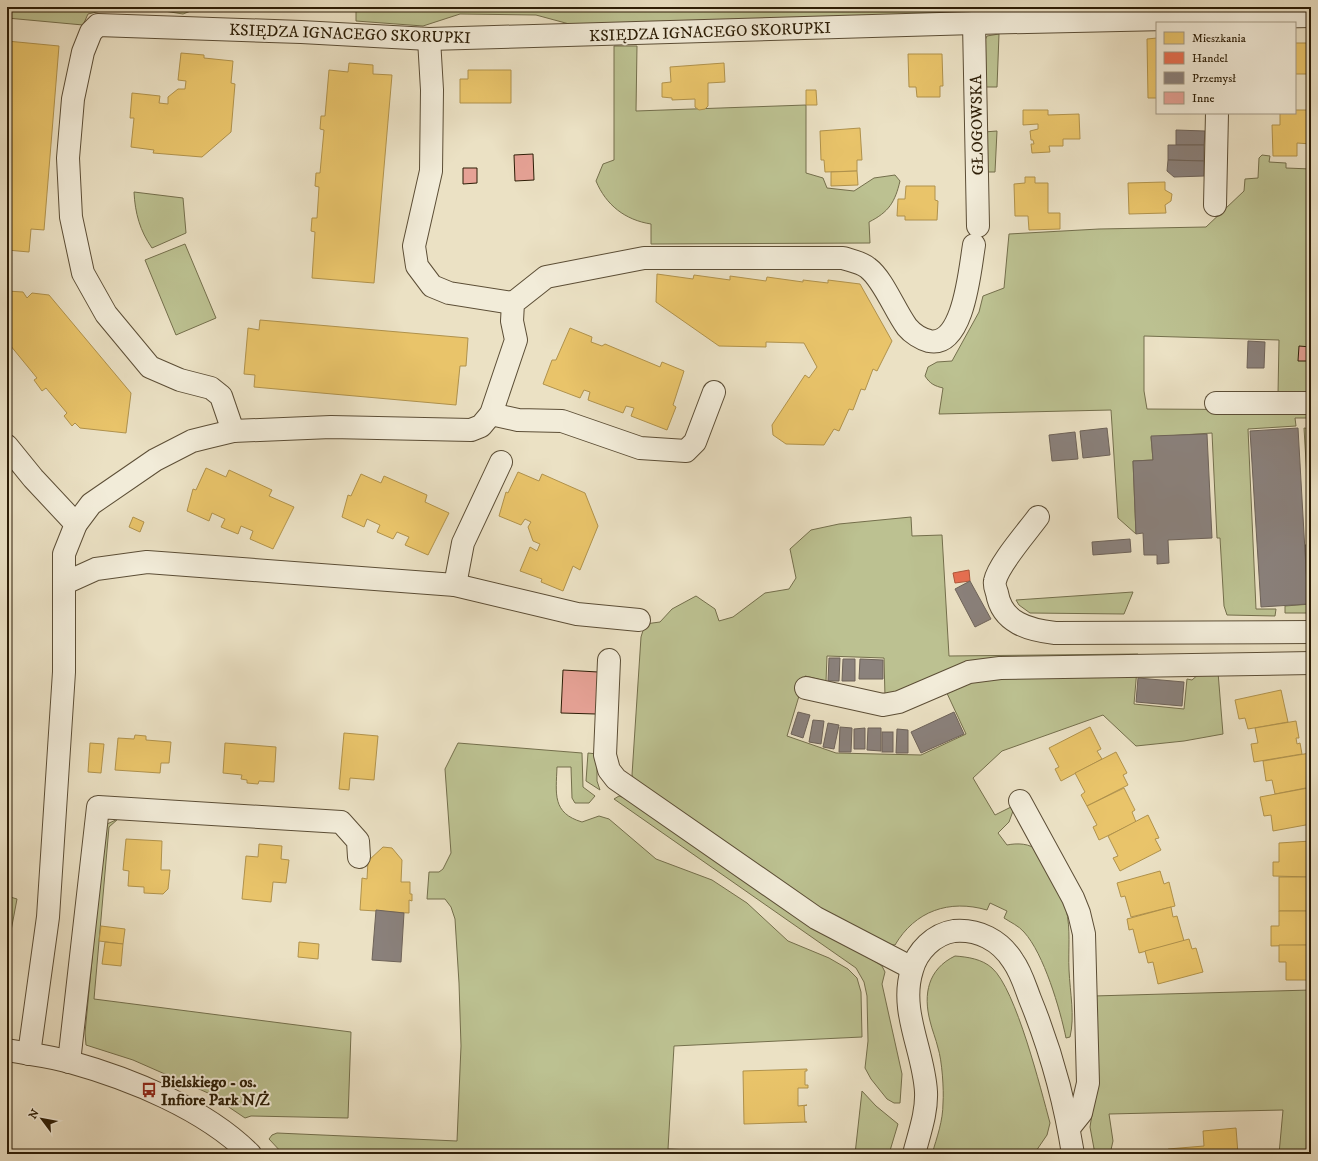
<svg xmlns="http://www.w3.org/2000/svg" width="1318" height="1161" viewBox="0 0 1318 1161" font-family="'IM FELL DW Pica',serif">
<style>
.green{fill:#bcc191;stroke:#746f4c}
.homes{fill:#e9c46a;stroke:#b0924c}
.shops{fill:#e76f51;stroke:#af563a}
.industry{fill:#8a817c;stroke:#6e6359}
.building{fill:#e6a296;stroke:#2c1d06}
.lines{fill:none;stroke-linecap:round;stroke-linejoin:round}
.minor-casing{stroke:#5c4e36;stroke-width:24}
.minor{stroke:#f2ecd9;stroke-width:22}
.labels{text-anchor:middle;stroke-width:4;stroke-linejoin:round;paint-order:stroke}
.street-label{font-size:16px;fill:#2c1d06;stroke:#f2ecd9}
.poi-label{font-size:16px;font-weight:bold;fill:#2c1d06;stroke:#f2ecd9;text-anchor:start}
</style>
<rect width="100%" height="100%" fill="#ebe1c4"/>
<filter id="stains"><feTurbulence type="fractalNoise" baseFrequency=".005" numOctaves="4"/><feColorMatrix values="0 0 0 0 .2 0 0 0 0 .09 0 0 0 0 .02 0 0 0 .5 -.17"/></filter>
<radialGradient id="worn" r=".72"><stop offset=".6" stop-color="#630" stop-opacity="0"/><stop offset="1" stop-color="#630" stop-opacity=".3"/></radialGradient>
<g class="green">
<path d="M7,7H118L88,14L83,25L7,18Z"/>
<path d="M139,7H201L183,14Z"/>
<path d="M356,7H1193L584,28L536,15L460,14L423,26L356,21Z"/>
<path d="M999,34L997,87H984V42L987,36Z"/>
<path d="M614,46H637L636,111L806,105V173L823,178L827,188L854,191L874,178L895,175L900,181C895,202 889,212 869,222L870,243L651,244V224C625,220 606,205 596,181L603,164L614,160Z"/>
<path d="M997,131L995,172H984V132Z"/>
<path d="M1262,155L1270,156L1269,162L1286,163V168L1311,169V398L1278,394L1279,340L1144,336V391L1147,409L1311,410V418H1295L1296,426L1248,429L1256,609H1276L1275,616L1227,615L1224,606L1220,538H1217L1212,433L1151,437L1153,460L1133,461L1136,534L1118,518L1111,410L939,414L943,388C935,386 930,384 925,376L928,367L937,362L952,361L979,312L983,296L1004,288L1009,234L1099,229L1206,227L1244,191L1245,179L1258,178L1259,158Z"/>
<path d="M134,192L183,198L186,233L152,248C140,231 135,213 134,192Z"/>
<path d="M185,244L216,318L176,335L145,260Z"/>
<path d="M1304,428L1311,429V528H1310Z"/>
<path d="M911,517L912,536L942,535L949,656L1138,654L1137,660L960,665L885,697L884,658L827,656L826,681L805,676L787,736L836,753L921,755L966,734L945,689L969,680L1137,669L1134,704L1184,709L1187,679L1192,680L1200,673L1218,672L1223,734L1184,741L1136,746L1103,715L1002,751L973,778L995,815L1011,807L1013,811L1009,822L998,833L1007,845C1017,843 1030,843 1038,851C1045,858 1063,899 1066,909C1071,929 1068,950 1069,970C1070,993 1075,1016 1070,1037L1066,1038C1060,1009 1044,954 1024,932C1019,926 1010,922 1004,918L1007,911L990,903L987,910C949,899 915,911 895,945L884,944L821,910L634,780L632,775L641,637L645,624L660,622L672,609L696,596L715,609L719,621L733,617L765,593L789,589L796,578L790,549L811,530L839,524Z"/>
<path d="M1133,592L1124,614L1030,613L1019,605L1016,600Z"/>
<path d="M1311,604V613H1285V606Z"/>
<path d="M458,743L582,753L583,787L595,796L589,803H575L572,798L571,767H557C556,794 552,813 582,822L599,816L609,819L656,859L712,880L747,903L788,941L829,958L848,969L857,978L861,992L862,1037L674,1046L668,1149L785,1154H283L269,1139L272,1135L277,1133L457,1141L461,1046L459,983L455,919L451,907L445,899H427L429,872H439L443,869L451,853L445,769Z"/>
<path d="M588,753L597,754V781L600,790L586,781Z"/>
<path d="M619,796L625,798L882,966L885,972L882,984L902,1074L900,1103H894L887,1099L871,1079L865,1068L868,1041L867,996L864,982L856,968L614,799Z"/>
<path d="M118,819L109,827L94,999L351,1032L348,1118L251,1116L245,1118L208,1093L133,1060L86,1045L85,1033L104,833L107,824Z"/>
<path d="M7,896L17,899L7,952Z"/>
<path d="M955,956C968,957 982,959 992,968C1016,989 1041,1090 1050,1123L1047,1135L1034,1154H1015L1014,1151L932,1154C937,1137 943,1121 943,1103C944,1090 942,1060 938,1048C936,1039 932,1030 930,1021C923,994 928,969 955,956Z"/>
<path d="M1311,990V1154H1279L1283,1110L1109,1114L1113,1141L1110,1154H1095L1090,1127L1097,1083L1093,996Z"/>
<path d="M862,1091L876,1106L898,1124L889,1154H855Z"/>
</g>
<g class="homes">
<path d="M1157,38V98H1148L1147,39Z"/>
<path d="M7,41L59,46L44,230L31,229L29,252L7,250Z"/>
<rect x="1295" y="43" width="16" height="31"/>
<path d="M181,53L204,55V58L233,61L231,83L235,84L231,132L202,157L153,153L154,150L131,147L134,118H130L132,93L160,96L159,103L168,104V97L178,89H185L186,81L178,80Z"/>
<path d="M908,54H942L943,86H940V97H917L916,87H909Z"/>
<path d="M349,63L373,65V74L392,75L374,283L312,278L315,232L311,231L312,218H317L319,187L315,186L316,173H320L324,130L320,129L321,116H325L329,70L348,72Z"/>
<path d="M724,63L725,82L708,83V106L705,109L699,110L695,107V99L672,100V98L662,97V83L671,82L670,67Z"/>
<path d="M468,70H511V103H460V79H468Z"/>
<path d="M806,90H816L817,105H806Z"/>
<path d="M1023,110H1048V115L1079,114L1080,139H1063V146H1049L1050,152L1032,153L1031,144H1034L1033,140H1031L1030,131L1038,129V124L1023,125Z"/>
<path d="M1295,110H1311V144L1297,143V156H1273L1272,125H1280V113H1295Z"/>
<path d="M860,128L862,160H857V171L825,172L824,160H821L820,131Z"/>
<path d="M857,171L858,185L831,186V172Z"/>
<path d="M1025,177H1035V183H1048V213H1060V229L1029,230L1028,216H1015L1014,184L1025,183Z"/>
<path d="M1165,182V190L1172,194L1171,201L1165,205L1166,213L1129,214L1128,183Z"/>
<path d="M906,186H935V200L938,201L937,220H905V216H897L898,199H905Z"/>
<path d="M657,274L693,279L694,275L730,280V276L766,281L767,277L803,282V280L828,283V280L860,284L892,341L877,371L873,369L865,390L861,389L853,410L849,409L839,431L834,429L824,445L786,444L773,435L772,425L805,375L809,378L817,367L804,343L766,342V347L719,346L656,302Z"/>
<path d="M7,291L23,292L27,298L32,293L49,295L131,393L126,433L80,428L75,423L72,426L64,416L67,413L46,388L42,391L34,380L37,378L10,345L7,347Z"/>
<path d="M260,320L468,338L466,366H460L456,405L254,387L255,375L244,374L248,328L259,330Z"/>
<path d="M570,328L592,337L591,342L602,346L605,344L660,367L662,362L684,371L673,405L676,407L667,430L631,416L634,408L626,406L623,413L588,400L590,392L584,390L580,398L543,384L552,360H556Z"/>
<path d="M206,468L226,477L229,470L272,490L269,496L294,507L273,549L250,539L253,531L241,526L238,534L221,527L225,519L212,513L209,521L187,511L193,489L196,490Z"/>
<path d="M518,472L539,481L542,474L585,493L598,526L580,570L573,566L563,591L541,582L542,579L520,571L530,547L537,551L540,544L533,541L528,527L531,522L525,519L521,525L499,516L506,492L508,493Z"/>
<path d="M361,474L381,483L384,476L427,495L425,502L449,513L428,555L405,545L409,537L397,532L393,539L377,532L380,525L367,519L364,527L342,517L348,495L351,496Z"/>
<path d="M133,517L144,522L140,532L129,527Z"/>
<path d="M1281,690L1288,722L1248,729L1245,718L1239,719L1235,700Z"/>
<path d="M1296,721L1299,738H1296L1297,744L1300,743L1302,754L1254,762L1251,744L1258,743L1255,728Z"/>
<path d="M1090,727L1101,749L1097,751L1102,759L1061,781L1055,769L1059,767L1049,748Z"/>
<path d="M344,733L378,736L374,780L350,778L349,790L339,789Z"/>
<path d="M135,735L146,736V740L171,742L169,763H161L160,773L115,770L118,738L134,739Z"/>
<path d="M90,743L104,744L101,773L88,772Z"/>
<path d="M225,743L276,747L274,782L259,781L258,784L247,783V780L241,779L242,775L223,773Z"/>
<path d="M1116,752L1127,773L1123,775L1128,785L1087,806L1081,795L1085,792L1075,773Z"/>
<path d="M1310,753L1311,787L1275,794L1272,780L1266,781L1263,761Z"/>
<path d="M1124,788L1135,810L1132,812L1136,822L1099,840L1093,827L1097,825L1087,806Z"/>
<path d="M1308,788L1311,799L1309,800V806H1311V824L1273,831L1271,815L1264,816L1260,797Z"/>
<path d="M1148,815L1159,838L1155,839L1161,850L1120,871L1113,858L1118,856L1108,836Z"/>
<path d="M126,839L162,841L161,870H170L168,889L163,894L144,893V887L128,886L129,871L123,870Z"/>
<path d="M1311,841V877L1273,876V862H1279V843Z"/>
<path d="M259,844L282,846L281,859L289,860L286,883L273,882L271,902L242,899L246,856L258,857Z"/>
<path d="M383,847L392,848L402,860L401,882H410V894H412V901L409,900V913L360,910L362,878L367,879L368,861Z"/>
<path d="M1160,871L1164,884L1169,882L1175,906L1131,917L1125,896L1121,897L1117,883Z"/>
<rect x="1279" y="877" width="32" height="34"/>
<path d="M1171,907L1173,917L1177,916L1184,941L1139,953L1133,929L1129,930L1127,919Z"/>
<path d="M1279,911H1311V945L1271,946V926H1279Z"/>
<path d="M101,926L125,929L123,944L99,941Z"/>
<path d="M1189,939L1192,949L1196,948L1203,972L1158,984L1153,962L1148,963L1145,951Z"/>
<path d="M105,942L123,944L121,966L102,964Z"/>
<path d="M299,942L319,944L318,959L298,957Z"/>
<path d="M1279,945H1311V980H1286V962H1279Z"/>
<path d="M807,1069V1071H805V1085H808V1088H798V1106L807,1105L804,1106L805,1122H807L744,1124L743,1071Z"/>
<path d="M1236,1128L1238,1154H1168V1149L1204,1146L1203,1131Z"/>
</g>
<path class="shops" d="M969,570L970,581L955,583L953,573Z"/>
<g class="industry">
<path d="M1176,130L1205,131L1204,145H1176Z"/>
<path d="M1168,145H1204V161L1168,160Z"/>
<path d="M1168,160L1204,161V176L1174,177L1167,171Z"/>
<path d="M1248,341L1265,342L1264,368H1247Z"/>
<path d="M1107,428L1110,455L1083,458L1080,431Z"/>
<path d="M1298,428L1308,604L1261,607L1250,431Z"/>
<path d="M1075,432L1078,459L1052,461L1049,435Z"/>
<path d="M1207,434L1212,538L1168,540L1169,563L1157,564V555H1144L1143,533L1136,534L1133,461L1153,460L1151,436Z"/>
<path d="M1130,539L1131,552L1093,555L1092,542Z"/>
<path d="M1305,545H1311V604H1308Z"/>
<path d="M970,581L991,619L975,627L955,589Z"/>
<path d="M829,658H840L839,681H828Z"/>
<path d="M843,659H855V681H842Z"/>
<path d="M860,659L883,660V679H859Z"/>
<path d="M1138,678L1184,682L1182,706L1136,702Z"/>
<path d="M798,712L810,715L803,738L791,734Z"/>
<path d="M954,712L964,734L921,753L911,732Z"/>
<path d="M813,720L824,721L821,744L809,742Z"/>
<path d="M828,723L839,725L834,749L823,747Z"/>
<path d="M840,727L852,728L851,752H839Z"/>
<path d="M865,728V749H854V729Z"/>
<path d="M868,728H881V751L867,750Z"/>
<path d="M897,729L908,730V753H896Z"/>
<rect x="882" y="732" width="11" height="20"/>
<path d="M376,910L404,913L401,962L372,960Z"/>
</g>
<g class="building">
<path d="M533,154L534,180L515,181L514,155Z"/>
<path d="M463,168H477V183L463,184Z"/>
<path d="M1299,346L1311,347V361H1298Z"/>
<path d="M563,670L598,672L596,714L561,713Z"/>
</g>
<g class="lines">
<defs>
<g id="minor">
<path d="M974,23L978,226"/>
<path d="M429,39L432,90L431,171L414,246L417,266L432,286L449,293L513,303"/>
<path d="M1215,205L1217,113"/>
<path d="M1216,403H1311"/>
<path d="M491,414L518,420L562,421L640,448L686,451L695,442L714,392"/>
<path d="M233,431L221,396L211,388L180,380L150,367L106,314L83,273L71,217L68,158L73,99L83,52L91,32L98,25L301,32L429,39L974,23L1311,16"/>
<path d="M7,446L33,478L76,524"/>
<path d="M1038,517C1027,532 998,565 995,581C994,585 996,590 997,593C1002,623 1029,630 1055,633L1311,632"/>
<path d="M65,583L96,569L147,562L455,585L463,543L501,462"/>
<path d="M455,585L577,614L639,620"/>
<path d="M609,660L605,755L609,770L616,779L816,918L912,968"/>
<path d="M806,688L883,705L899,702L969,672L1000,668L1311,663"/>
<path d="M1020,801L1073,898L1079,913L1084,934L1088,1083L1081,1113L1069,1128"/>
<path d="M7,1050C28,1054 50,1056 70,1062C131,1079 205,1109 250,1154"/>
<path d="M29,1054L48,917L64,672V554L76,524L91,504L155,460L192,441L208,437L233,431L331,427L471,430L481,426L491,414L516,340L512,321L513,303L546,277L644,258H843C852,261 861,262 868,268C883,279 895,311 907,327C912,333 921,339 929,341C964,348 970,268 974,245"/>
<path d="M69,1062L98,807L341,822L358,841L359,857"/>
<path d="M914,1154C919,1134 927,1113 926,1092C924,1051 899,1011 912,970C917,951 934,934 954,931C978,929 1000,940 1013,961C1021,972 1025,986 1030,999C1050,1048 1065,1102 1073,1154"/>
</g>
</defs>
<use href="#minor" class="minor-casing"/>
<use href="#minor" class="minor"/>
</g>
<defs>
<symbol id="bus-bare" viewBox="-9 -9 18 18"><path d="M-5-6H5V4H4V6H2V4H-2V6H-4V4H-5ZM-3.5-4V0h7V-4ZM-3.5 1.2v1.5H-2V1.2ZM2 1.2v1.5H3.5V1.2Z" fill="#8f2418" stroke="#f2ecd9" stroke-width="2.5" paint-order="stroke"/></symbol>
</defs>
<g fill-rule="evenodd">
<use href="#bus-bare" x="138" y="1079" width="22" height="22"/>
</g>
<g class="labels">
<g class="street-label">
<text transform="translate(710 31) rotate(-2)" y="6">KSIĘDZA IGNACEGO SKORUPKI</text>
<text transform="translate(350 33) rotate(2)" y="6">KSIĘDZA IGNACEGO SKORUPKI</text>
<text transform="translate(976 125) rotate(-91)" y="6">GŁOGOWSKA</text>
</g>
<g class="poi-label">
<text x="161" y="1087">Bielskiego - os.<tspan x="161" dy="18">Infiore Park N/Ż</tspan></text>
</g>
</g>
<rect width="1318" height="1161" fill="none" stroke="#ebe1c4" stroke-width="24"/>
<rect x="8" y="8" width="1302" height="1145" fill="none" stroke="#2c1d06" stroke-width="2"/>
<rect x="12" y="12" width="1294" height="1137" fill="none" stroke="#2c1d06"/>
<rect x="1156" y="22" width="140" height="92" fill="#f2ecd9" stroke="#a39985"/>
<rect x="1164" y="32" width="20" height="12" fill="#e9c46a" stroke="#a39985"/>
<text x="1192" y="42" font-size="12" fill="#2c1d06">Mieszkania</text>
<rect x="1164" y="52" width="20" height="12" fill="#e76f51" stroke="#a39985"/>
<text x="1192" y="62" font-size="12" fill="#2c1d06">Handel</text>
<rect x="1164" y="72" width="20" height="12" fill="#8a817c" stroke="#a39985"/>
<text x="1192" y="82" font-size="12" fill="#2c1d06">Przemysł</text>
<rect x="1164" y="92" width="20" height="12" fill="#e6a296" stroke="#a39985"/>
<text x="1192" y="102" font-size="12" fill="#2c1d06">Inne</text>
<g transform="translate(42 1119) rotate(302)" stroke="#f2ecd9" stroke-width="3" paint-order="stroke">
<path d="M0-3L7 15L0 10L-7 15Z" fill="#2c1d06"/>
<text y="-6" font-size="11" font-weight="bold" text-anchor="middle" fill="#2c1d06">N</text>
</g>
<rect width="100%" height="100%" filter="url(#stains)"/>
<rect width="100%" height="100%" fill="url(#worn)"/>
</svg>
